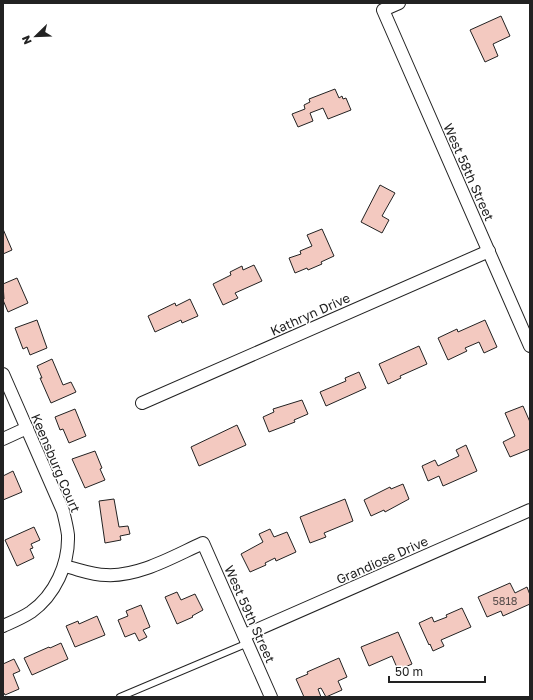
<svg xmlns="http://www.w3.org/2000/svg" width="533" height="700" viewBox="0 0 533 700" font-family="'Golos Text',sans-serif">
<style>
.building{fill:#f3c9c0;stroke:#222}
.lines{fill:none;stroke-linecap:round;stroke-linejoin:round}
.service-casing{stroke:#222;stroke-width:8}
.minor-casing{stroke:#222;stroke-width:14}
.service{stroke:#fff;stroke-width:6}
.minor{stroke:#fff;stroke-width:12}
.labels{text-anchor:middle;stroke-width:3;stroke-linejoin:round;paint-order:stroke}
.number-label{font-size:11px;fill:#564c4a}
.street-label{font-size:13px;fill:#222;stroke:#fff}
</style>
<rect width="100%" height="100%" fill="#fff"/>
<g class="building">
<path d="M501,16L510,36L493,44L498,56L485,62L470,30Z"/>
<path d="M335,89L339,98L342,96L343,99L346,98L351,110L328,119L323,108L310,113L313,121L298,127L292,114L305,109L304,105L310,102L309,99Z"/>
<path d="M380,185L395,193L382,216L389,220L382,233L361,222Z"/>
<path d="M3,229L12,250L3,254Z"/>
<path d="M322,229L334,256L321,262L322,264L308,270L307,268L295,273L289,258L301,254L300,251L312,246L307,235Z"/>
<path d="M254,265L262,281L235,293L238,298L223,305L213,284L231,275L230,272L242,266L243,270Z"/>
<path d="M17,278L28,303L8,312L3,300L4,299L3,284Z"/>
<path d="M190,299L198,316L182,323L181,320L155,332L148,316L175,303L176,306Z"/>
<path d="M37,320L47,348L30,355L27,347L23,349L15,328Z"/>
<path d="M485,320L497,347L484,353L479,342L465,348L467,351L448,360L438,338L457,329L458,332Z"/>
<path d="M419,346L427,364L400,376L401,378L388,384L379,364Z"/>
<path d="M52,359L63,385L71,382L76,392L51,403L40,378H42L37,366Z"/>
<path d="M359,372L366,388L326,406L320,392L346,381L345,378Z"/>
<path d="M302,400L308,414L294,420L295,422L269,432L263,417L274,412L273,409Z"/>
<path d="M523,406L530,422V449L510,457L503,442L515,436L505,413Z"/>
<path d="M75,409L86,436L69,443L63,429L60,430L55,417Z"/>
<path d="M237,425L246,445L199,466L191,447Z"/>
<path d="M466,445L477,471L443,486L439,476L428,481L422,466L435,460L438,466L459,456L456,450Z"/>
<path d="M95,451L102,468L100,469L105,480L85,488L72,459Z"/>
<path d="M13,471L22,492L3,500V476Z"/>
<path d="M403,484L409,499L385,512L384,510L371,516L364,500L390,487L391,489Z"/>
<path d="M114,499L119,527L128,526L130,534L120,536L121,540L105,543L99,501Z"/>
<path d="M345,499L353,521L324,533L326,537L310,543L300,517Z"/>
<path d="M34,527L40,540L31,544L33,548L30,549L34,558L17,566L5,540Z"/>
<path d="M270,529L274,537L287,532L296,552L276,561L275,558L265,563L266,565L250,572L241,554L263,542L259,534Z"/>
<path d="M510,583L515,593L527,587L530,595V604L503,616L501,611L487,617L478,597Z"/>
<path d="M177,592L181,600L195,594L203,610L192,616L193,617L177,624L165,597Z"/>
<path d="M141,605L150,627L143,630L147,637L139,641L135,633L125,637L118,620L128,616L126,611Z"/>
<path d="M462,608L471,627L441,640L444,646L433,651L430,644L429,645L419,623L432,617L434,622L447,617L446,615Z"/>
<path d="M97,616L105,635L75,647L66,626L78,621L79,624Z"/>
<path d="M398,632L412,664L398,670L392,656L369,666L361,647Z"/>
<path d="M61,643L68,659L32,675L24,658L49,647L50,648Z"/>
<path d="M339,658L347,677L338,681L342,690L326,697L321,688L318,689L321,697H304L296,679L308,674L307,672Z"/>
<path d="M14,659L20,671L13,674L19,689L5,695L4,693L3,694V664Z"/>
</g>
<g class="lines">
<defs>
<path id="service" d="M120,697L248,643"/>
<g id="minor">
<path d="M399,3L383,10L530,346"/>
<path d="M3,374L63,511C65,519 67,527 68,535C69,564 55,595 31,612C22,618 12,622 3,626"/>
<path d="M142,403L489,251"/>
<path d="M3,439L27,428"/>
<path d="M64,566C78,569 92,575 106,575C139,577 174,556 203,543L271,697"/>
<path d="M245,635L530,510"/>
</g>
</defs>
<use href="#service" class="service-casing"/>
<use href="#minor" class="minor-casing"/>
<use href="#service" class="service"/>
<use href="#minor" class="minor"/>
</g>
<g class="labels">
<g class="number-label">
<text x="505" y="605">5818</text>
</g>
<g class="street-label">
<text transform="translate(469 172) rotate(66)" y="5">West 58th Street</text>
<text transform="translate(310 314) rotate(-24)" y="5">Kathryn Drive</text>
<text transform="translate(56 463) rotate(67)" y="5">Keensburg Court</text>
<text transform="translate(382 560) rotate(-24)" y="5">Grandiose Drive</text>
<text transform="translate(250 614) rotate(66)" y="5">West 59th Street</text>
</g>
</g>
<rect width="533" height="700" fill="none" stroke="#222222" stroke-width="8"/>
<g transform="translate(36 36) rotate(247)" stroke="#ffffff" stroke-width="3" paint-order="stroke">
<path d="M0-3L7 15L0 10L-7 15Z" fill="#222222"/>
<text y="-6" font-size="11" font-weight="bold" text-anchor="middle" fill="#222222">N</text>
</g>
<path d="M389 676v6h96v-6" fill="none" stroke="#222222" stroke-width="2"/>
<text x="395" y="676" font-size="12" fill="#222222" stroke="#ffffff" stroke-width="3" paint-order="stroke">50 m</text>
</svg>
